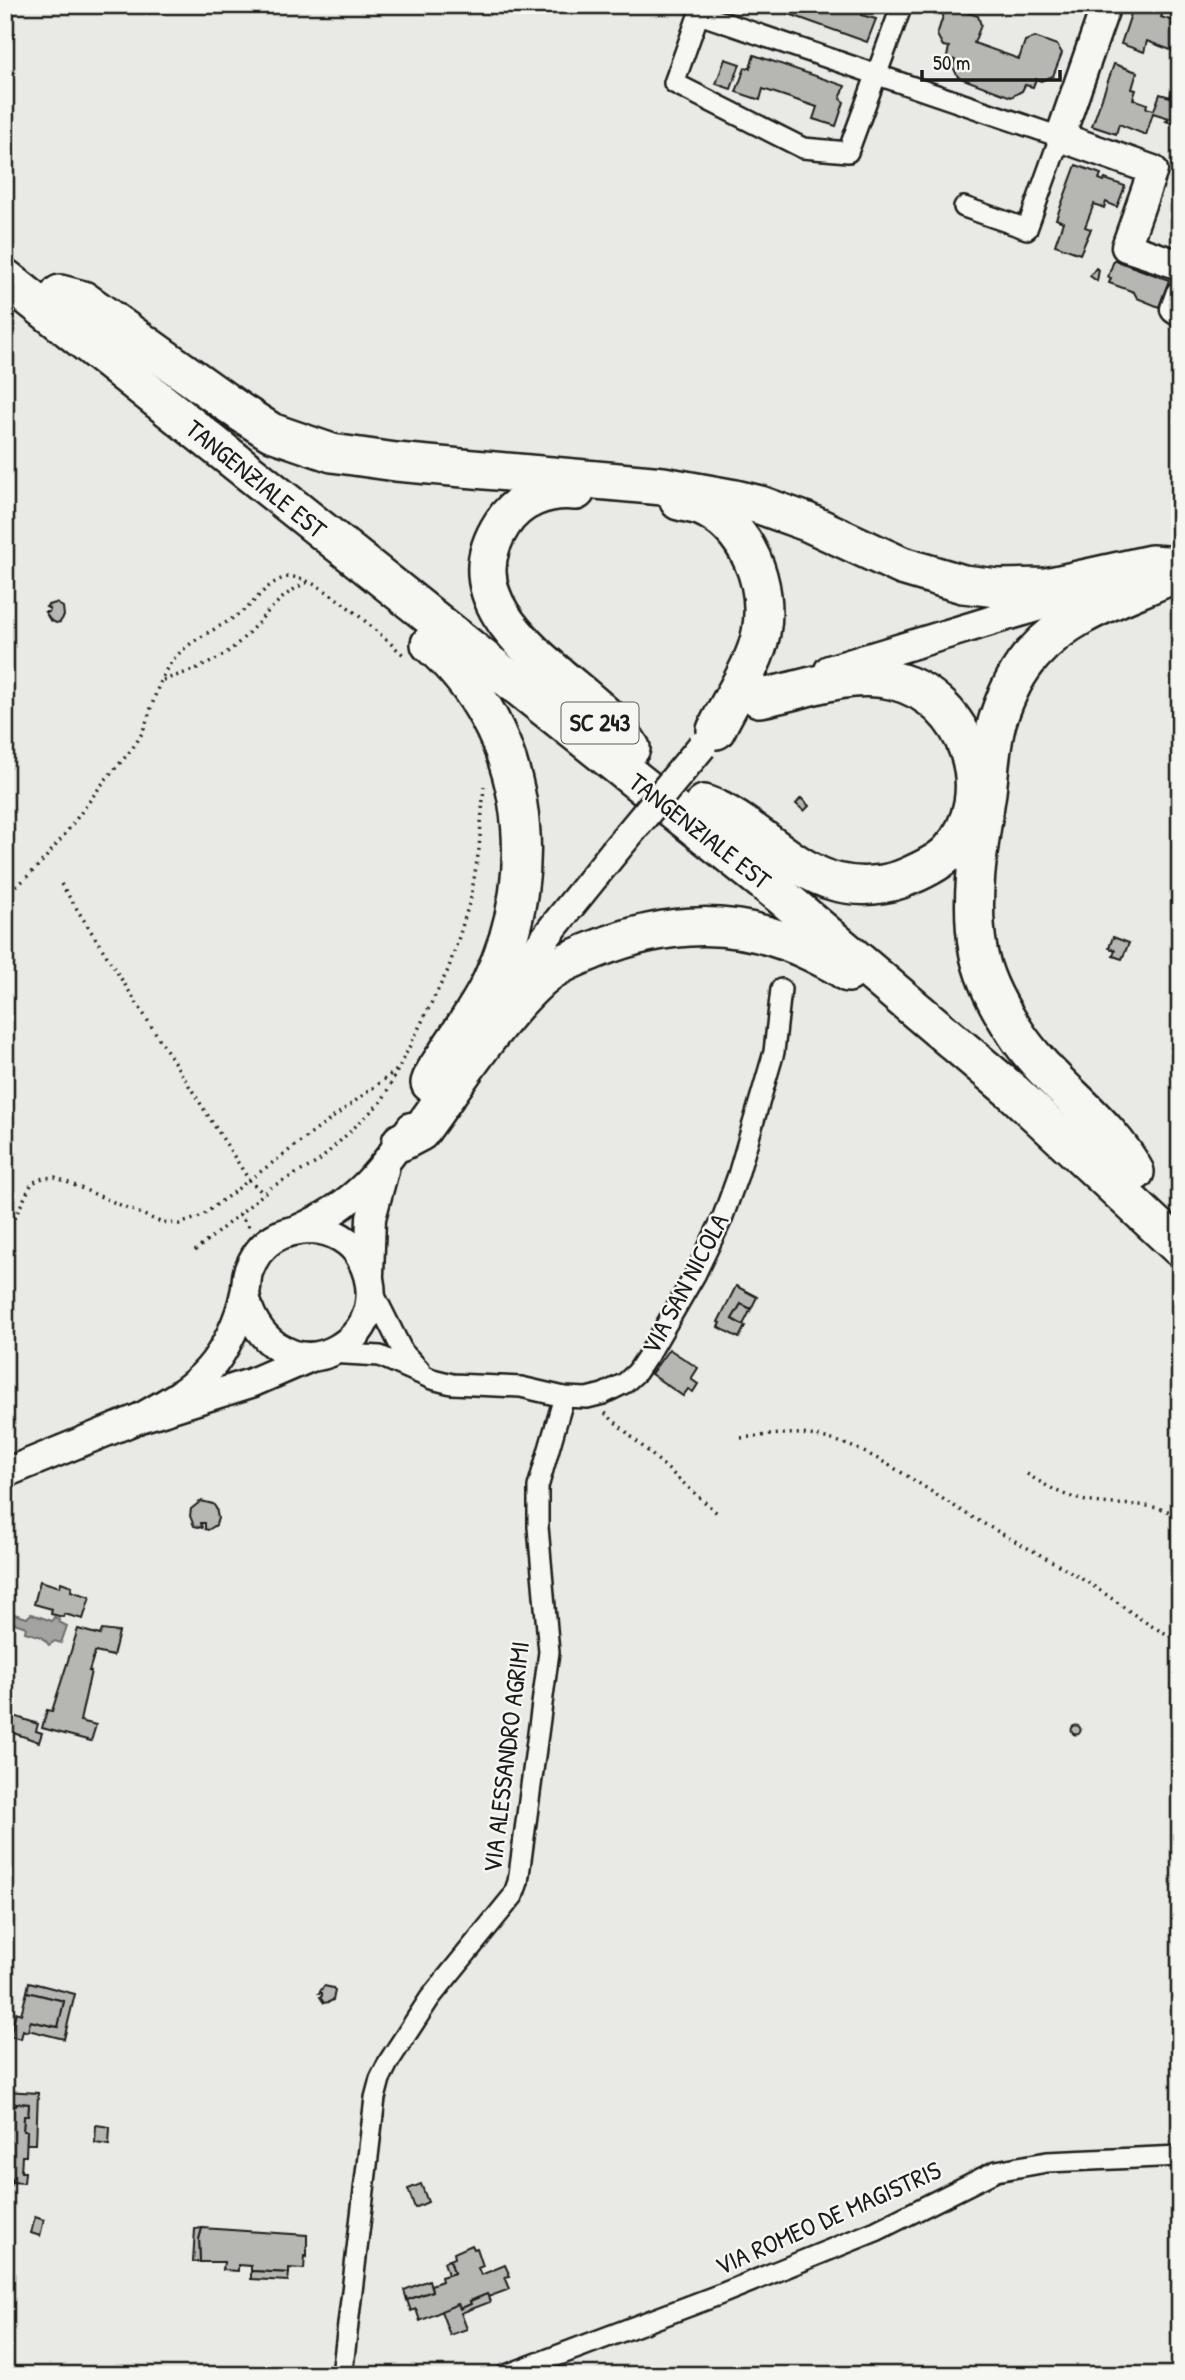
<svg xmlns="http://www.w3.org/2000/svg" width="1185" height="2380" viewBox="0 0 1185 2380" font-family="'Patrick Hand',sans-serif">
<style>
.water{fill:#a3a3a1;stroke:#6d6d6c;stroke-width:2}
.building{fill:#b6b6b3;stroke:#1c1c1c;stroke-width:2}
.lines{fill:none;stroke-linecap:round;stroke-linejoin:round}
.street-casing{stroke:#1c1c1c;stroke-width:24}
.secondary-casing{stroke:#1c1c1c;stroke-width:33}
.highway-casing{stroke:#1c1c1c;stroke-width:42}
.path{stroke:#1c1c1c;stroke-width:3.5;stroke-dasharray:2 5;stroke-linecap:butt}
.street{stroke:#f6f6f2;stroke-width:19}
.secondary{stroke:#f6f6f2;stroke-width:28}
.highway{stroke:#f6f6f2;stroke-width:37}
.secondary-bridge-casing{stroke:#1c1c1c;stroke-width:33;stroke-linecap:butt}
.secondary-bridge{stroke:#f6f6f2;stroke-width:28}
.labels{text-anchor:middle;stroke-width:5;stroke-linejoin:round;paint-order:stroke}
.shield{fill:#f6f6f2;stroke:#5d5d5c;stroke-width:2}
.shield-label{font-size:24px;font-weight:bold;fill:#1c1c1c}
.street-label{font-size:26px;fill:#1c1c1c;stroke:#f6f6f2}
</style>
<rect width="100%" height="100%" fill="#e9e9e5"/>
<filter id="ink" filterUnits="userSpaceOnUse"><feTurbulence type="fractalNoise" baseFrequency=".0143" numOctaves="2"/><feDisplacementMap in="SourceGraphic" scale="14" xChannelSelector="R" yChannelSelector="G"/><feConvolveMatrix kernelMatrix="1 2 1 2 8 2 1 2 1" color-interpolation-filters="sRGB"/></filter>
<g filter="url(#ink)">
<path class="water" d="M14,1614L27,1618L31,1614L52,1621L54,1617L59,1619V1622L67,1626L61,1643L55,1641L49,1645L42,1637L25,1632L26,1627L11,1622Z"/>
<g class="building">
<path d="M764,5H869L867,9L863,8L861,15L876,19L867,42Z"/>
<path d="M1134,5L1165,7L1161,17L1174,21L1172,25L1180,28V41L1176,52L1147,41L1144,52L1121,44Z"/>
<path d="M954,8L978,16L981,25L974,43L1019,59L1025,41L1035,37L1057,45L1062,53L1053,76L1041,81L1036,79L1033,87L1025,85L1022,91L1011,97L958,77L953,67L955,60L947,57L949,47L943,46L937,35L944,13Z"/>
<path d="M754,55L845,86L840,99L844,102L836,126L813,119L817,107L763,89L760,100L736,92L745,68H750Z"/>
<path d="M725,59L740,64L731,89L716,84Z"/>
<path d="M1114,64L1137,72L1132,89L1136,90L1133,99L1147,104L1146,108L1154,110L1160,94L1170,97L1173,86H1180V126L1166,121L1169,118L1153,113L1146,135L1119,124L1116,134L1092,126Z"/>
<path d="M1076,165L1101,174L1099,179L1104,181L1105,179L1125,186L1117,207L1106,202L1104,208L1094,204L1085,227L1091,229L1080,254L1055,245L1063,222L1056,219Z"/>
<path d="M1114,260L1169,280L1159,307L1137,298L1134,292L1109,283L1111,278L1108,277Z"/>
<path d="M1096,268L1099,270L1097,281L1090,276Z"/>
<path d="M56,603L63,607L64,616L60,622L56,623L50,620L45,612H49L50,609L46,607L48,605Z"/>
<path d="M801,798L809,806L804,811L796,804Z"/>
<path d="M1113,937L1129,943L1122,959L1113,956L1115,950L1109,948Z"/>
<path d="M736,1286L757,1297L751,1309L741,1304L732,1319L745,1326L739,1338L718,1327L720,1323L718,1322Z"/>
<path d="M741,1304L751,1309L743,1325L732,1319Z"/>
<path d="M669,1349L698,1368L691,1379L698,1384L693,1392L688,1389L683,1396L651,1374Z"/>
<path d="M201,1501L213,1504L216,1508L218,1518L216,1525L208,1530L205,1529V1523H201L202,1528L194,1526L190,1516L191,1509Z"/>
<path d="M40,1581L60,1587L61,1582L72,1586L71,1591L90,1597L83,1619L64,1614L63,1617L51,1614L52,1609L34,1604Z"/>
<path d="M78,1629L100,1635L102,1630L119,1632L113,1656L95,1652L89,1671H91L80,1721L96,1725L91,1741L42,1728L47,1710L52,1711Z"/>
<path d="M5,1713L38,1724L36,1731L42,1733L39,1742L5,1730Z"/>
<circle cx="1076" cy="1730" r="4.5"/>
<path d="M29,1982L75,1994L64,2039L28,2030L30,2021L58,2027L64,2001L27,1992Z"/>
<path d="M324,1986L333,1988L335,1991L333,2000L329,2002L324,2003L320,1997L322,1996V1993H319Z"/>
<path d="M27,1992L64,2001L58,2027L30,2021L28,2032L23,2030L21,2039L10,2036L16,2012L21,2014Z"/>
<path d="M5,2091L38,2093L36,2144H26L27,2131H23L24,2116H28L29,2104L16,2103V2106H10V2103L5,2102Z"/>
<path d="M5,2102L10,2103V2106H16V2103L29,2104L28,2116H24L23,2131H27L26,2156H22L21,2172H25L24,2183L12,2182V2179H5V2142H8V2135H5Z"/>
<path d="M96,2125L110,2127L109,2145L95,2143Z"/>
<path d="M5,2179H12L10,2187H5Z"/>
<path d="M421,2184L428,2202L415,2208L408,2189Z"/>
<path d="M35,2217L44,2220L40,2236L31,2233Z"/>
<path d="M202,2228L307,2235V2257L305,2256L304,2269L289,2268V2273L251,2271V2266L238,2265V2271L223,2270L224,2262H200L199,2239Z"/>
<path d="M202,2228L199,2239L200,2262H193L195,2229Z"/>
<path d="M472,2245L474,2249L477,2248L483,2266L478,2268L481,2275L505,2265L510,2276L505,2277L510,2289L488,2297L487,2294L470,2301L471,2304L460,2309L458,2304L420,2321L416,2309L411,2311L407,2300L432,2291L431,2285L442,2281L441,2277L454,2273L450,2260L455,2258L454,2253Z"/>
<path d="M450,2260L454,2273L448,2275L444,2262Z"/>
<path d="M251,2271L289,2273L288,2281L251,2279Z"/>
<path d="M429,2280L432,2291L407,2300L404,2290Z"/>
<path d="M487,2294L490,2302L461,2313L467,2329L450,2335L441,2311L458,2304L460,2309L471,2304L470,2301Z"/>
</g>
<g class="lines">
<defs>
<g id="street">
<path d="M702,5L674,83L803,148L848,152L902,5"/>
<path d="M699,14L1060,137L1027,229L964,207"/>
<path d="M372,1290L403,1352L420,1370"/>
<path d="M329,1353L380,1356L432,1379L452,1384L521,1387L564,1397L587,1398L603,1394L625,1383L637,1372L651,1351L695,1275L722,1219L738,1175L774,1052L781,989"/>
<path d="M342,2375L375,2098L380,2079L389,2061L430,1998L513,1896L518,1882L549,1652L538,1527V1487L564,1397"/>
<path d="M506,2375L721,2294L876,2231L996,2171L1047,2162L1180,2156"/>
</g>
<g id="secondary">
<path d="M1106,5L1060,137L1153,170L1126,247L1180,265"/>
<path d="M1180,295L1175,309L1180,312"/>
<path d="M829,670L1079,594"/>
<path d="M493,1007L555,925L614,852"/>
<path d="M299,1229C355,1204 377,1177 411,1127"/>
<path d="M369,1274L371,1218L384,1170"/>
<path d="M140,1418C165,1404 190,1391 209,1369C226,1350 240,1318 245,1293C247,1286 246,1279 248,1272C259,1241 282,1229 313,1229C332,1230 352,1241 361,1258C379,1292 372,1329 337,1349C294,1373 251,1337 245,1294"/>
<path d="M5,1473L140,1418L251,1383L311,1357"/>
</g>
<g id="highway">
<path d="M5,278L779,894L1013,1092L1180,1248"/>
<path d="M60,294L83,300L240,412L271,432L332,453L396,462L663,486L735,499L760,505L807,522L902,566L963,584L998,588L1046,587L1151,564L1166,565"/>
<path d="M576,491C547,488 518,499 502,524C446,610 561,670 612,722C619,729 625,739 631,748"/>
<path d="M679,501C686,503 694,504 700,506C748,526 770,585 761,633C755,665 730,700 716,730"/>
<path d="M704,804C751,820 789,870 836,882C860,888 887,886 909,876C923,870 940,862 950,851C1001,794 967,699 895,681C849,669 804,691 759,698"/>
<path d="M430,1083C433,1073 440,1064 446,1055C461,1031 479,1008 491,982C546,869 527,728 430,644"/>
<path d="M401,1142L420,1132C457,1082 492,1024 538,981C553,966 575,958 594,950C668,920 738,917 811,952C823,958 837,964 848,973"/>
<path d="M1135,1172C1107,1119 1048,1084 1015,1032C999,1008 983,978 978,950C969,897 979,845 987,792C990,768 991,742 998,719C1006,695 1016,672 1033,654C1068,614 1117,599 1165,578"/>
</g>
</defs>
<use href="#street" class="street-casing"/>
<use href="#secondary" class="secondary-casing"/>
<use href="#highway" class="highway-casing"/>
<g class="path">
<path d="M163,680C185,673 211,665 229,651C257,629 274,596 308,582"/>
<path d="M61,884L249,1180L264,1194"/>
<path d="M5,895C47,865 75,819 106,779C118,765 134,749 142,733C152,710 156,684 170,664C189,637 222,629 247,608C259,597 271,579 289,577C320,575 382,637 406,657"/>
<path d="M239,1214L251,1229"/>
<path d="M5,1237L32,1183L43,1178L55,1177L160,1222L179,1224L200,1217L398,1069"/>
<path d="M195,1251L273,1186L318,1162L382,1101L448,970L459,937L471,897L479,849L484,786"/>
<path d="M605,1413L717,1513"/>
<path d="M741,1438C761,1436 780,1433 800,1434C863,1438 920,1487 972,1517C1012,1540 1054,1561 1093,1586C1123,1604 1146,1628 1180,1639"/>
<path d="M1027,1474C1048,1487 1068,1499 1093,1502C1128,1507 1145,1500 1180,1516"/>
</g>
<use href="#street" class="street"/>
<use href="#secondary" class="secondary"/>
<use href="#highway" class="highway"/>
<defs>
<path id="secondary-bridge" d="M614,852L702,746"/>
</defs>
<use href="#secondary-bridge" class="secondary-bridge-casing"/>
<use href="#secondary-bridge" class="secondary-bridge"/>
</g>
</g>
<g class="labels">
<rect class="shield" x="561.5" y="702.5" width="77" height="41" rx="5"/>
<g class="shield-label">
<text x="600" y="731">SC 243</text>
</g>
<g class="street-label">
<text transform="translate(256 479) rotate(39)" y="9">TANGENZIALE EST</text>
<text transform="translate(700 831) rotate(38)" y="9">TANGENZIALE EST</text>
<text transform="translate(685 1284) rotate(-62)" y="9">VIA SAN NICOLA</text>
<text transform="translate(506 1757) rotate(-83)" y="9">VIA ALESSANDRO AGRIMI</text>
<text transform="translate(828 2218) rotate(-24)" y="9">VIA ROMEO DE MAGISTRIS</text>
</g>
</g>
<rect width="1185" height="2380" fill="none" stroke="#f6f6f2" stroke-width="28"/>
<rect x="14" y="14" width="1157" height="2352" fill="none" stroke="#1c1c1c" stroke-width="2.5" filter="url(#ink)"/>
<path d="M922 70v10h138v-10" fill="none" stroke="#1c1c1c" stroke-width="3.5"/>
<text x="933" y="70" font-size="21" fill="#1c1c1c" stroke="#f6f6f2" stroke-width="5" paint-order="stroke">50 m</text>
</svg>
